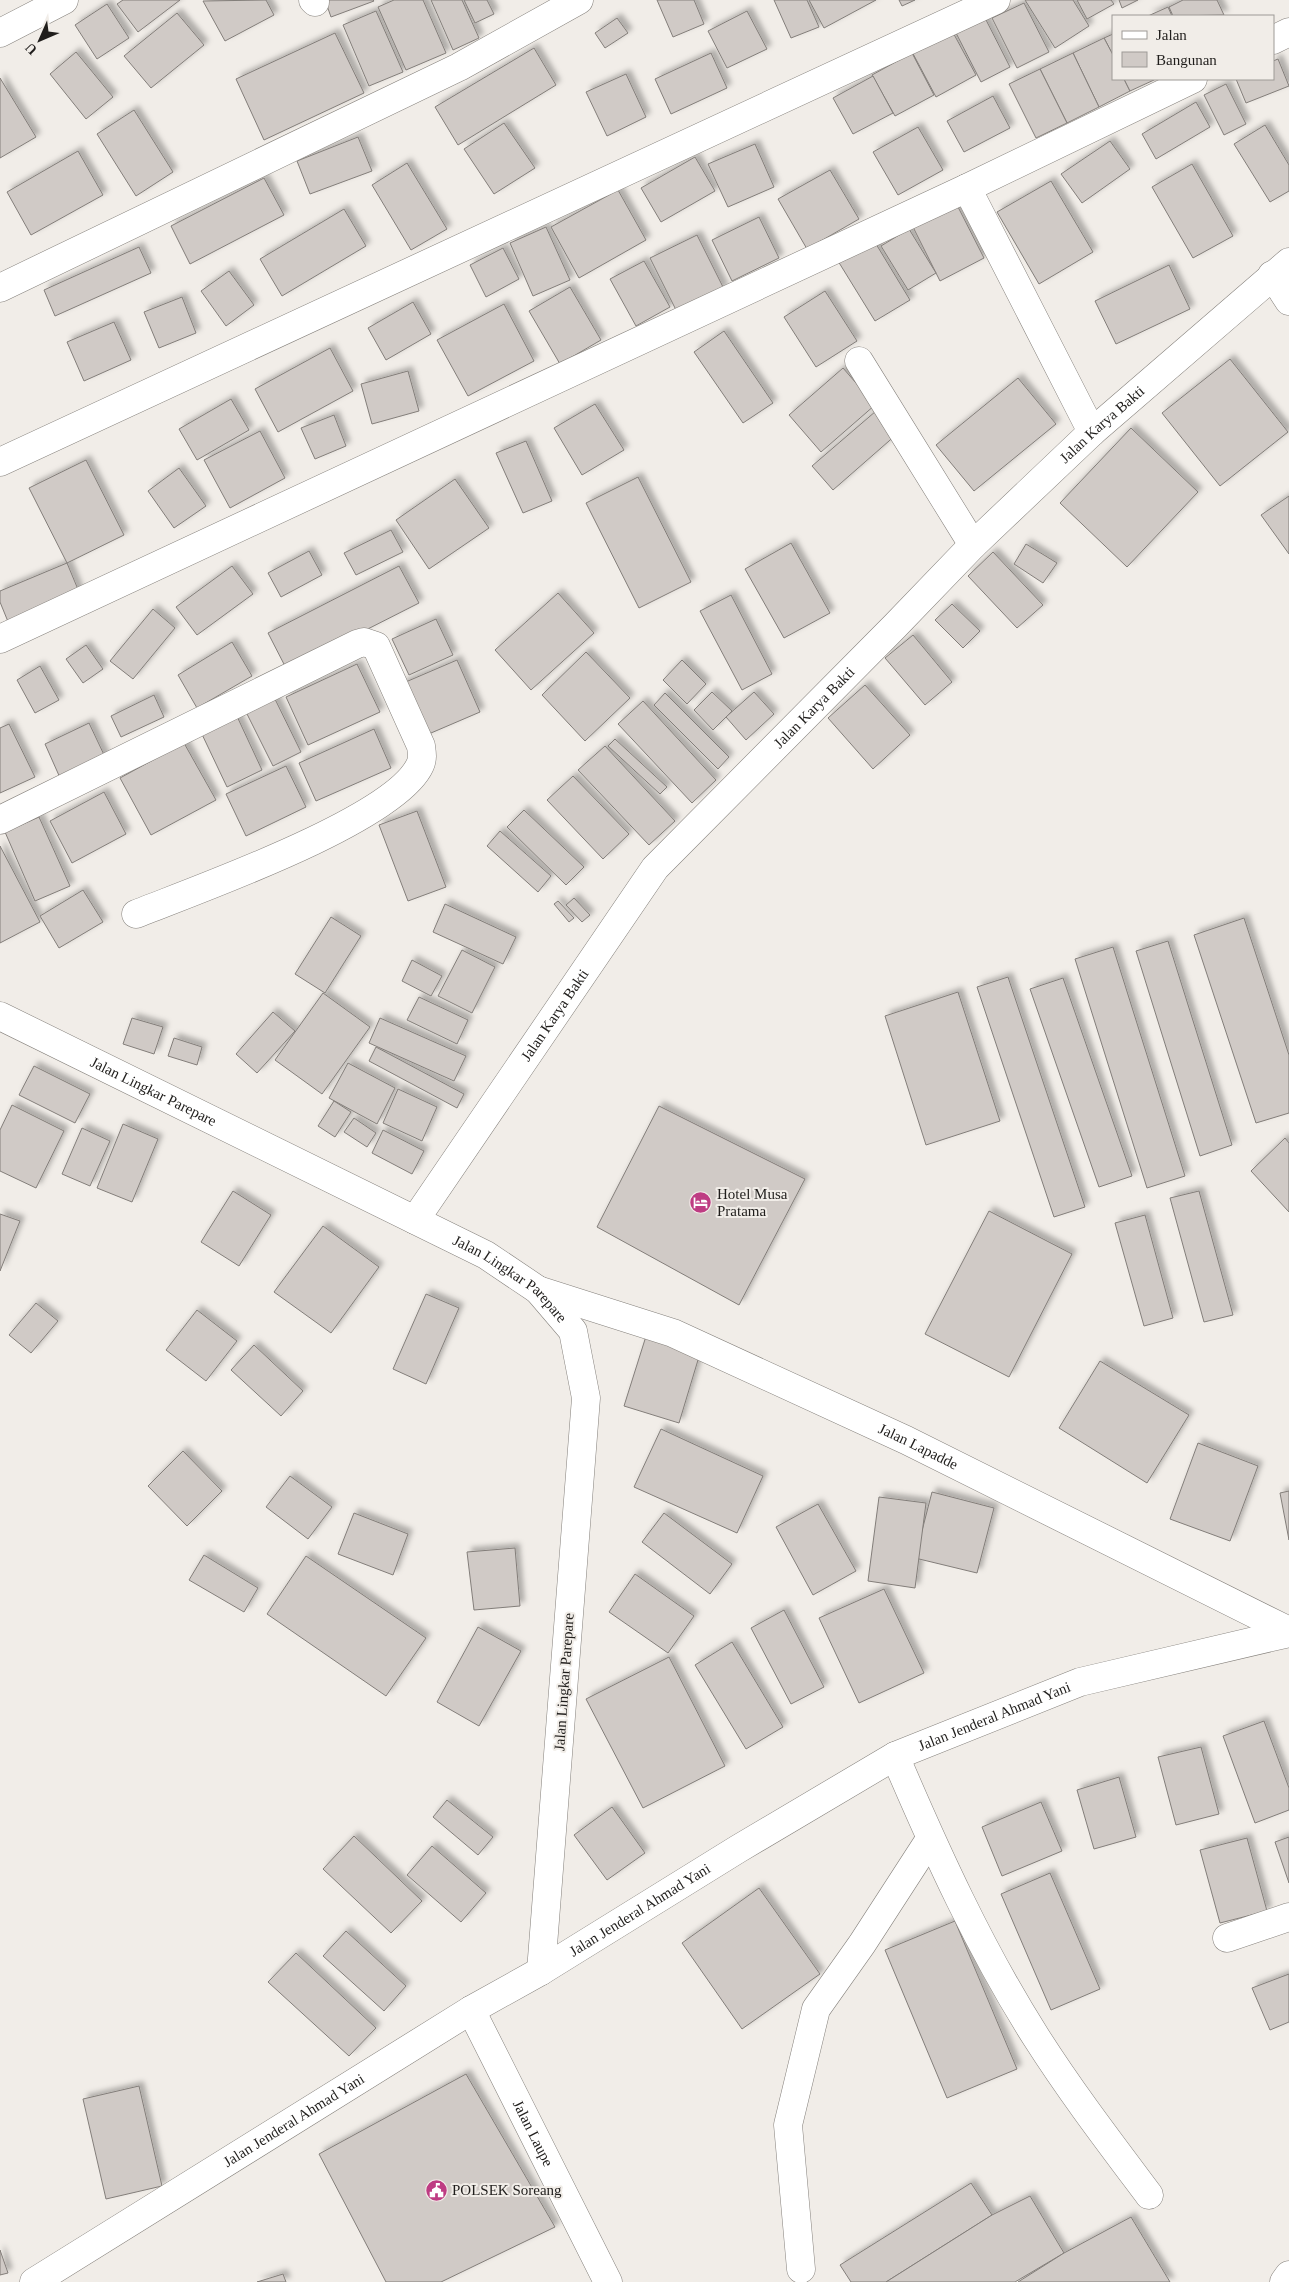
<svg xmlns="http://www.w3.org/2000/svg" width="1289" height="2282" viewBox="0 0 1289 2282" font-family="'Times New Roman',serif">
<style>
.building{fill:#d0cac6;stroke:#837e7a;filter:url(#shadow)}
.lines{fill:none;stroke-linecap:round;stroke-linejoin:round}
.minor-casing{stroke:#85817c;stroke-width:29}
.highway-casing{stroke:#85817c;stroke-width:29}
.minor{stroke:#fff;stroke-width:28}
.highway{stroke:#fff;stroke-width:28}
.labels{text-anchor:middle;stroke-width:4;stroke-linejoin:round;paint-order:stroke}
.street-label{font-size:15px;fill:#201e1c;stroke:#f1ede8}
.poi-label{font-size:15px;fill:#201e1c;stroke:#f1ede8;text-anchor:start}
</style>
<defs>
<filter id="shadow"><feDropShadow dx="4.5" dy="-4.5" stdDeviation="2.5" flood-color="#0004"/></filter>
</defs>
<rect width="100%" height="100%" fill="#f1ede8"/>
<g class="building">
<path d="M123,0H180L138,32L117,4Z"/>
<path d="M266,0L274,15L225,41L203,1Z"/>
<path d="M325,0H373L374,1L331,17Z"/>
<path d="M394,0H423L446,53L406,70L378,7Z"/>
<path d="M431,0H462L479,38L453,50Z"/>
<path d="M464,0H487L494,14L475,23Z"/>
<path d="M657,0H694L704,24L673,37Z"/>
<path d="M774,0H807L819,27L791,38Z"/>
<path d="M809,0H876L824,28Z"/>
<path d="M899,0H915L902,6Z"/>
<path d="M1025,0H1073L1089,26L1055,48Z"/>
<path d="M1077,0H1111L1114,4L1087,19Z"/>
<path d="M1119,0H1138L1122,8Z"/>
<path d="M1183,0H1217L1224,15L1173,16L1169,7Z"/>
<path d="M1024,3L1049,52L1017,68L992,18Z"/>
<path d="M107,4L129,38L97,59L75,25Z"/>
<path d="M1168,7L1172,16H1148Z"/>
<path d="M376,11L403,72L369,86L343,25Z"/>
<path d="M747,11L767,49L727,68L708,31Z"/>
<path d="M177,13L204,45L151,88L124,56Z"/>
<path d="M983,14L1010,67L981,82L954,29Z"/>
<path d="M617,18L628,33L605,48L595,33Z"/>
<path d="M950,27L976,75L936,97L910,48Z"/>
<path d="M335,33L364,93L264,140L236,79Z"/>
<path d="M1113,34V55L1104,38Z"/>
<path d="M1104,38L1113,55V79H1124L1130,91L1099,107L1073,53Z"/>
<path d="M534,48L556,85L458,145L435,107Z"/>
<path d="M76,52L113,97L86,119L50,74Z"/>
<path d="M711,53L727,88L671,114L655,79Z"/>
<path d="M912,53L934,95L895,116L872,75Z"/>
<path d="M1073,53L1099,107L1067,123L1040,69Z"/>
<path d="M1278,59L1289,86L1246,103L1236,79H1273V61Z"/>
<path d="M1040,69L1067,123L1036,138L1009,84Z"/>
<path d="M626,74L646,117L607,136L586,92Z"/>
<path d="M873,76L893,113L853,134L833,98Z"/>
<path d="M0,78L36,137L0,158Z"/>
<path d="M1124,79H1154V80L1130,91Z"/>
<path d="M1226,84L1246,124L1224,135L1204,95Z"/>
<path d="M993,96L1010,128L964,152L947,121Z"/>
<path d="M1196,102L1210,127L1156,159L1142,134Z"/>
<path d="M134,110L173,172L136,196L97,134Z"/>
<path d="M504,123L535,168L494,194L464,149Z"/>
<path d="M1265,125L1289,165V191L1270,202L1234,144Z"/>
<path d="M918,127L943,170L898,195L873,152Z"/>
<path d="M358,137L372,171L310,194L297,161Z"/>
<path d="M1110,141L1130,169L1082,203L1061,174Z"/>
<path d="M755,144L774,187L728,207L708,164Z"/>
<path d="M78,151L103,195L31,235L7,192Z"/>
<path d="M695,157L715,191L661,222L641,188Z"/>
<path d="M407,163L447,229L411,250L372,185Z"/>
<path d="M1192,164L1233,236L1193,258L1152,187Z"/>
<path d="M830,170L859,219L807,249L778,199Z"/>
<path d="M264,178L284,215L190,264L171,226Z"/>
<path d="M1051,181L1093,252L1039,284L997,212Z"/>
<path d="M618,190L646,240L579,278L551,227Z"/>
<path d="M957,205L984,258L940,281L913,227Z"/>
<path d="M344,209L366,246L282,296L260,259Z"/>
<path d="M759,217L779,258L732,281L712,240Z"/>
<path d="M546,227L570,280L533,296L510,243Z"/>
<path d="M909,229L936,273L908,290L881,246Z"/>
<path d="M697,235L724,289L677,312L650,258Z"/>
<path d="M873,239L910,300L875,321L838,261Z"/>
<path d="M139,247L151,273L55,316L44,290Z"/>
<path d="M503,248L519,279L486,297L470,265Z"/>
<path d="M644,261L670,307L636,326L610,279Z"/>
<path d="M1169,265L1190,309L1116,344L1095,301Z"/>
<path d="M229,271L254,305L226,326L201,291Z"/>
<path d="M570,287L601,340L560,364L529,311Z"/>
<path d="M825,291L857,341L816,367L784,317Z"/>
<path d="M182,297L196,333L159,348L144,312Z"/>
<path d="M413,302L431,334L386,360L368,328Z"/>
<path d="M504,304L534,361L468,396L437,340Z"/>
<path d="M114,322L131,360L84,381L67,342Z"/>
<path d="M724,331L773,403L743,423L694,352Z"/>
<path d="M330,348L353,391L278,432L255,389Z"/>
<path d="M1230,359L1288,432L1220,486L1162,413Z"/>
<path d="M843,368L875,405L821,452L789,415Z"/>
<path d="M408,371L419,411L372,424L361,384Z"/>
<path d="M1018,378L1056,424L974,491L936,445Z"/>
<path d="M231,399L249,430L197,460L179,429Z"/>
<path d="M595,404L624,450L582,475L554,428Z"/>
<path d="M876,411L897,434L833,490L812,466Z"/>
<path d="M334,415L346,446L315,459L301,428Z"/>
<path d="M1131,428L1198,492L1127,567L1060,503Z"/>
<path d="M260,431L285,478L230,508L204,460Z"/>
<path d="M526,441L552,501L523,513L496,453Z"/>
<path d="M86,460L124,535L67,563L29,488Z"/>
<path d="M179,468L206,506L174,528L148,491Z"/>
<path d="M638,477L691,582L639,608L586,503Z"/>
<path d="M455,479L489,528L429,569L396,520Z"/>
<path d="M1289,496V554L1261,515Z"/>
<path d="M391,530L403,552L356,575L344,553Z"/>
<path d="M791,543L830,613L784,638L745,569Z"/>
<path d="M1026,544L1057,563L1043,583L1014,564Z"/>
<path d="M309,551L322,575L281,597L268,573Z"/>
<path d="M993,552L1043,605L1017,628L968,576Z"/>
<path d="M67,563L82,599L11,629L0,602V591Z"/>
<path d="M232,566L253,594L197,635L176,607Z"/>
<path d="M399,566L419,603L287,670L268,633Z"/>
<path d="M558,593L594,633L531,690L495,650Z"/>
<path d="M731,595L772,674L742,690L700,611Z"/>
<path d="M952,604L980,631L963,648L935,620Z"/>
<path d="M153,609L175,628L133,679L110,661Z"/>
<path d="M436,619L453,655L409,675L392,639Z"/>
<path d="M913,635L952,682L925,705L885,658Z"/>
<path d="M232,642L252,676L197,708L178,675Z"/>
<path d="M86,645L103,669L83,683L66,659Z"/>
<path d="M586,652L630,698L585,741L542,695Z"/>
<path d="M457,660L480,712L424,736L401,684Z"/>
<path d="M682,660L706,684L687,704L663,680Z"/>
<path d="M357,664L380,712L308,745L286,697Z"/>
<path d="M40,666L59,700L35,713L17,680Z"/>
<path d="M865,685L910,735L873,769L828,718Z"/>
<path d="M712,692L732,711L713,730L694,710Z"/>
<path d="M754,692L774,714L746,740L726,717Z"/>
<path d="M272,693L301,752L273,766L243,706Z"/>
<path d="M665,693L729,757L718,769L654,705Z"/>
<path d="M154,695L164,717L121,737L111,716Z"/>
<path d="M643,701L716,780L692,803L618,724Z"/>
<path d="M235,712L262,770L227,787L199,728Z"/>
<path d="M89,723L106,759L61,780L45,744Z"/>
<path d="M9,724L35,777L0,793V728Z"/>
<path d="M374,729L391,768L316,801L299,763Z"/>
<path d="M615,739L667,787L660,794L608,746Z"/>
<path d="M184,743L216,800L151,835L120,778Z"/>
<path d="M605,746L675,821L649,845L578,770Z"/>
<path d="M286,766L306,807L246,836L226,794Z"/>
<path d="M573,776L629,834L603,859L547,800Z"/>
<path d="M104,792L126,834L72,863L50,821Z"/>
<path d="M524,810L584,867L566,885L507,827Z"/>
<path d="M417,811L446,887L408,901L379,825Z"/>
<path d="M39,817L70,886L35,901L5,832Z"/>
<path d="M500,831L551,876L538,892L487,846Z"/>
<path d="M0,846L40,922L0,943Z"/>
<path d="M83,890L103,922L59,948L40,916Z"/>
<path d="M574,898L590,915L582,922L566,905Z"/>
<path d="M558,901L574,918L569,922L554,904Z"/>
<path d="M445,904L516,937L503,964L433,932Z"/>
<path d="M331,917L361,936L325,993L295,974Z"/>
<path d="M1244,918L1289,1055V1113L1256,1123L1194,935Z"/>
<path d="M1168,941L1232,1145L1200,1156L1136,951Z"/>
<path d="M1113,947L1185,1176L1147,1188L1075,959Z"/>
<path d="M462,950L495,967L472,1013L438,996Z"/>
<path d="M412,960L442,976L431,996L402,981Z"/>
<path d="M1008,977L1085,1207L1054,1217L977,987Z"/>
<path d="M1063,978L1132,1176L1099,1187L1030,989Z"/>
<path d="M958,992L1000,1121L926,1145L885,1016Z"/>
<path d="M323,993L370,1027L322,1094L275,1060Z"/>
<path d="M419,997L468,1020L457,1044L407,1020Z"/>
<path d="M273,1012L295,1031L257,1073L236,1054Z"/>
<path d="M132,1018L163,1027L154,1054L123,1044Z"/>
<path d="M380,1018L466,1056L454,1081L369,1043Z"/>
<path d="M174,1038L202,1047L197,1065L168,1056Z"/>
<path d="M376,1047L464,1094L457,1108L369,1061Z"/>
<path d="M348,1063L395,1088L377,1124L329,1098Z"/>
<path d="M34,1066L90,1094L75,1123L19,1095Z"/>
<path d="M398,1089L437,1107L422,1141L383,1123Z"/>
<path d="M334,1101L351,1112L335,1137L318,1126Z"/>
<path d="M12,1105L64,1131L36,1188L0,1171V1130Z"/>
<path d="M659,1106L805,1179L739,1305L597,1227Z"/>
<path d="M354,1118L376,1133L367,1147L344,1132Z"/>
<path d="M123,1124L158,1139L132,1202L97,1188Z"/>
<path d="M82,1128L110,1141L90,1186L62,1174Z"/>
<path d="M383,1130L424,1151L412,1174L372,1153Z"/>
<path d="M1285,1138L1289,1143V1212L1251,1171Z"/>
<path d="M233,1191L271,1215L239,1266L201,1242Z"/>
<path d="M1199,1191L1233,1315L1204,1322L1170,1198Z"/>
<path d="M989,1211L1072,1254L1009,1377L925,1334Z"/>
<path d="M0,1214L20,1221L0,1271Z"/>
<path d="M1145,1215L1173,1318L1144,1326L1115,1223Z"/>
<path d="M323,1226L379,1267L331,1333L274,1292Z"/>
<path d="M426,1294L459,1308L426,1384L393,1369Z"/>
<path d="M36,1303L58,1321L31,1353L9,1335Z"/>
<path d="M197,1310L237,1341L206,1381L166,1350Z"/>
<path d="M647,1333L701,1350L679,1423L624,1406Z"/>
<path d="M254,1345L303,1391L281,1416L231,1370Z"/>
<path d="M1100,1361L1189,1415L1147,1483L1059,1428Z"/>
<path d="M661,1429L763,1476L737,1533L634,1487Z"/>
<path d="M1198,1443L1258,1466L1230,1541L1170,1519Z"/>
<path d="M183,1451L222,1491L187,1526L148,1486Z"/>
<path d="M290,1476L332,1507L308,1539L266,1507Z"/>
<path d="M1289,1491V1540L1280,1493Z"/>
<path d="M932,1492L994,1508L977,1573L915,1558Z"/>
<path d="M879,1497L926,1503L915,1588L868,1581Z"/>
<path d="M818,1504L856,1571L813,1595L776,1527Z"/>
<path d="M354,1513L408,1534L393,1575L338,1554Z"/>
<path d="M664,1513L732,1564L710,1594L642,1542Z"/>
<path d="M515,1548L520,1606L474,1610L467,1552Z"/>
<path d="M204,1555L258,1588L244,1612L189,1580Z"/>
<path d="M306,1556L426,1638L386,1696L267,1614Z"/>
<path d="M635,1574L694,1616L668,1653L609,1612Z"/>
<path d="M884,1589L924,1673L859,1703L819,1618Z"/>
<path d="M784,1610L824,1687L791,1704L751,1628Z"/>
<path d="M478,1627L521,1651L479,1726L437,1702Z"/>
<path d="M732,1642L783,1727L746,1749L695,1665Z"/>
<path d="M669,1657L725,1766L643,1808L586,1699Z"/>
<path d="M1264,1721L1289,1788V1810L1255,1823L1223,1736Z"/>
<path d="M1201,1747L1219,1814L1176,1825L1158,1757Z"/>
<path d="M1119,1777L1136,1837L1094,1849L1077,1790Z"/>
<path d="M447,1800L493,1837L478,1855L433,1817Z"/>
<path d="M1041,1802L1062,1851L1002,1876L982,1827Z"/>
<path d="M612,1807L645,1853L607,1880L574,1835Z"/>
<path d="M354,1836L422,1901L391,1933L323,1869Z"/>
<path d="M1289,1837V1883L1275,1842Z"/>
<path d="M1247,1838L1267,1911L1220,1923L1200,1850Z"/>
<path d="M432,1846L486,1893L461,1922L407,1875Z"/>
<path d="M1050,1873L1100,1989L1051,2010L1001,1894Z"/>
<path d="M759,1888L820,1974L742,2029L682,1943Z"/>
<path d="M955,1921L1017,2069L947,2098L885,1950Z"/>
<path d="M346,1931L406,1986L384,2011L323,1956Z"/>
<path d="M296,1953L376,2028L349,2056L268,1982Z"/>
<path d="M1289,1974V2022L1270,2030L1252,1988Z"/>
<path d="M466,2074L555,2227L441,2282H386L319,2154Z"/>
<path d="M139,2086L162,2186L106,2199L83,2099Z"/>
<path d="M971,2183L992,2215L886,2282H851L840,2265Z"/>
<path d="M1030,2196L1064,2253L1015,2282H886L992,2215Z"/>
<path d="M1131,2217L1170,2282H1018L1064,2253Z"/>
<path d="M0,2250L8,2273L0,2275Z"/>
<path d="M283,2274L286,2282H257Z"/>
</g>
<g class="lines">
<defs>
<g id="minor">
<path d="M313,0L315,2"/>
<path d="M0,33L64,0"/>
<path d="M1273,40L1289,32"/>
<path d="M967,188L1092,432"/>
<path d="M1272,275L1289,301"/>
<path d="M0,288L459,67L579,0"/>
<path d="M859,361L973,545"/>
<path d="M0,462L996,0"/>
<path d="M0,639L967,188L1193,79"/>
<path d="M0,820L357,644L364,642L376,646L421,746C422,753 423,759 420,765C395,820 196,890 136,914"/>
<path id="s1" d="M415,1220L655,868L895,626L973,545L1092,432L1289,262"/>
<path id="s2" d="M538,1290L673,1333L906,1440L1289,1631"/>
<path d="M895,1756C936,1852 980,1949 1036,2037C1071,2092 1110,2143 1149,2195"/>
<path d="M1227,1938L1289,1917"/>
<path id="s3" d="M471,2010L608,2282"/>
<path d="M801,2269L788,2125L816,2009L862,1944L930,1839"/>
<path d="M1284,2282L1289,2275"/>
</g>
<g id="highway">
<path id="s4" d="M0,1016L486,1255L538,1290L573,1331L586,1398L541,1971"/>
<path id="s5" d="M34,2282L471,2010L541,1971L738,1849L895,1756L1080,1682L1289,1633"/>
</g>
</defs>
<use href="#minor" class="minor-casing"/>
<use href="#highway" class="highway-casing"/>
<use href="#minor" class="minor"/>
<use href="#highway" class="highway"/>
</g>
<defs>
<symbol id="hotel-disc" viewBox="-11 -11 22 22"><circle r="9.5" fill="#be3c83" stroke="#f1ede8"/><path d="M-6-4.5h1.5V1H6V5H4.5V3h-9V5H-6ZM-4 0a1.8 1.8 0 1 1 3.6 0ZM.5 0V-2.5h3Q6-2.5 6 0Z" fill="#fff"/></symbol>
<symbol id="civic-disc" viewBox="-11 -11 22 22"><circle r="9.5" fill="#be3c83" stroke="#f1ede8"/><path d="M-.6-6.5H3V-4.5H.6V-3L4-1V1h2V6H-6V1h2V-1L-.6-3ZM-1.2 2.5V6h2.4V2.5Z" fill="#fff"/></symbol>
</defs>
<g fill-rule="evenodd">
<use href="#hotel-disc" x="688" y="1190" width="25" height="25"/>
<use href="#civic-disc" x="424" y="2178" width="25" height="25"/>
</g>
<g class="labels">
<g class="street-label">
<text dy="5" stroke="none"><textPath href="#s1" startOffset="1056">Jalan Karya Bakti</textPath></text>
<text dy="5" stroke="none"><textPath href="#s1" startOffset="652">Jalan Karya Bakti</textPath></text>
<text dy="5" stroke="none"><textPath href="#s1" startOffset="248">Jalan Karya Bakti</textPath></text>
<text dy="5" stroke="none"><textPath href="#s4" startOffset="171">Jalan Lingkar Parepare</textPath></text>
<text dy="5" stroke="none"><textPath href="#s4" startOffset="575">Jalan Lingkar Parepare</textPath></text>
<text dy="5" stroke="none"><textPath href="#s2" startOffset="412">Jalan Lapadde</textPath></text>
<text transform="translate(564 1682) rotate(-86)" y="5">Jalan Lingkar Parepare</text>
<text dy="5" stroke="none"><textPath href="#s5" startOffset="1116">Jalan Jenderal Ahmad Yani</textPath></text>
<text dy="5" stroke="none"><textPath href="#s5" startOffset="711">Jalan Jenderal Ahmad Yani</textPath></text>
<text dy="5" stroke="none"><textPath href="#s5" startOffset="306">Jalan Jenderal Ahmad Yani</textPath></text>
<text dy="5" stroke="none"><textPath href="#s3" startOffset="138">Jalan Laupe</textPath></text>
</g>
<g class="poi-label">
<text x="717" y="1199">Hotel Musa<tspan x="717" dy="17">Pratama</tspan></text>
<text x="452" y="2195">POLSEK Soreang</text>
</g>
</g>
<rect x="1112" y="15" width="162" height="65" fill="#f1ede8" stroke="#9d9a96"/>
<rect x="1122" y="31" width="25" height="8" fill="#ffffff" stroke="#9d9a96"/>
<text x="1156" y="40" font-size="15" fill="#201e1c">Jalan</text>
<rect x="1122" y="52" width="25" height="15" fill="#d0cac6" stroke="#9d9a96"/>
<text x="1156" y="65" font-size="15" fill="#201e1c">Bangunan</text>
<g transform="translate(40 40) rotate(225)" stroke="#f1ede8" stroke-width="4" paint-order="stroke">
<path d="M0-4L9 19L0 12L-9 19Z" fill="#201e1c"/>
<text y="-8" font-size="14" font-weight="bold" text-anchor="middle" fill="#201e1c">U</text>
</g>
</svg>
